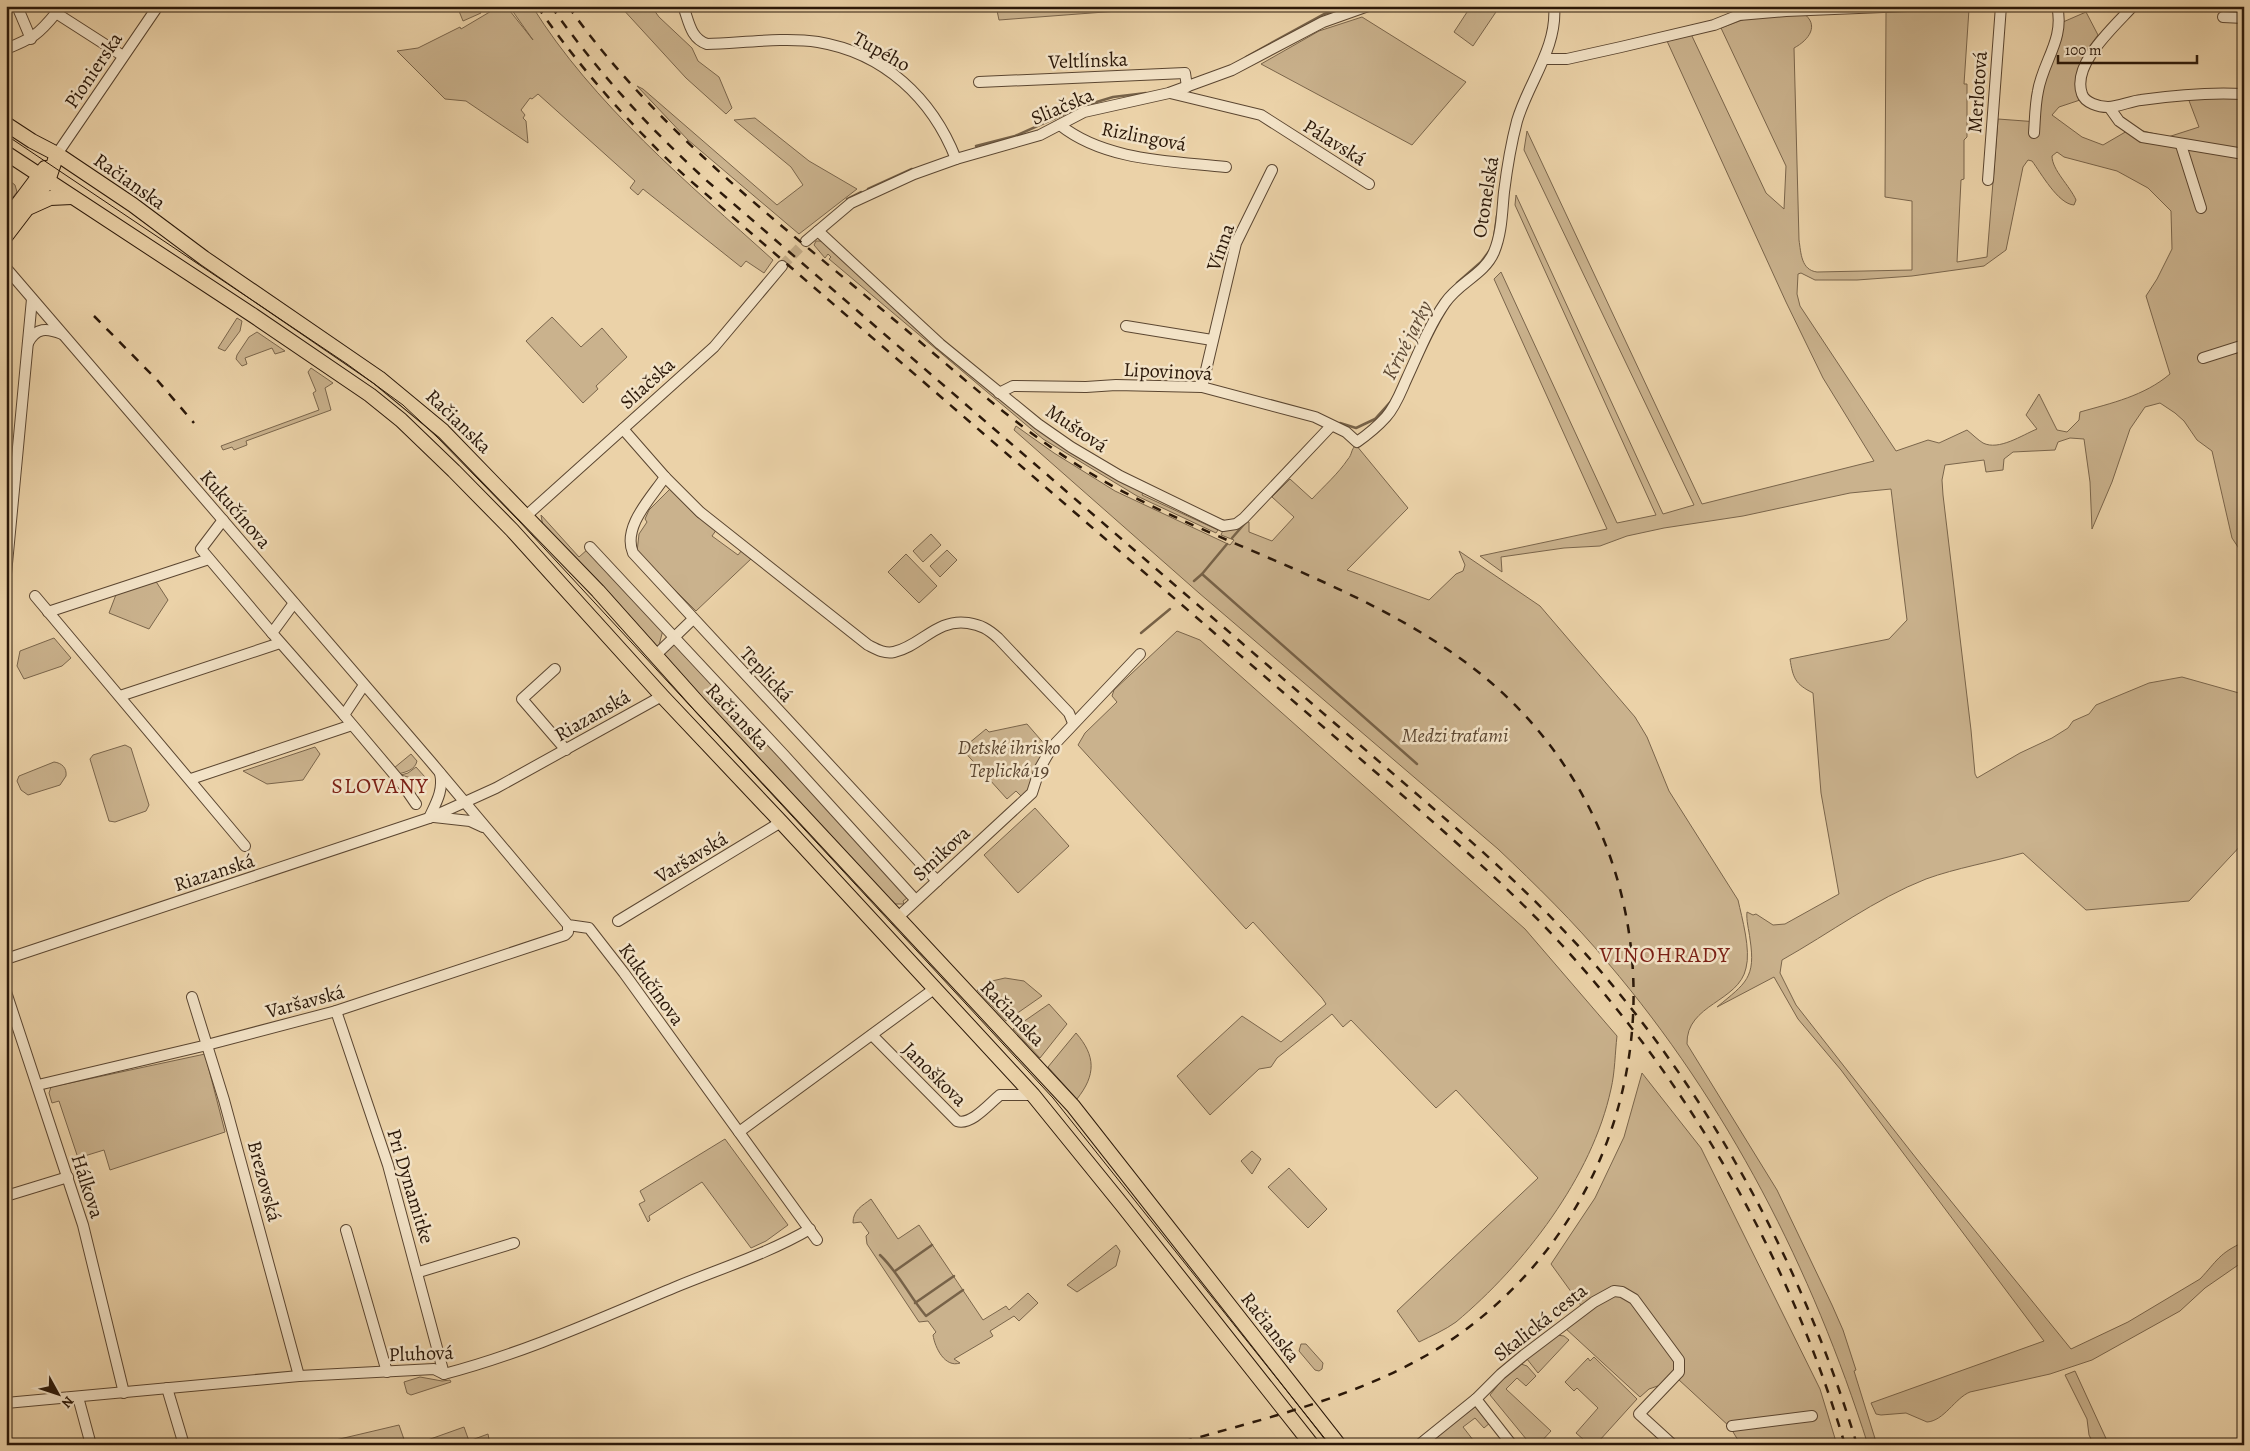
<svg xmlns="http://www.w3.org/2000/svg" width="2250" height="1451" viewBox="0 0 2250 1451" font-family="Alegreya,serif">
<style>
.green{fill:#cab28d;stroke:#7a654b;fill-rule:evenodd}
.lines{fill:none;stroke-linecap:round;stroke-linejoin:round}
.stream{stroke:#776248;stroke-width:2.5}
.minor-tunnel{stroke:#c5ad88;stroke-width:10;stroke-dasharray:10 5;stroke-linecap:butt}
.minor-casing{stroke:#5b4631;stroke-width:12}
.major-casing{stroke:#2b1809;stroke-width:16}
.minor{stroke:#f2e2c6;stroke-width:10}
.major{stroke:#ebd2a8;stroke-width:14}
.tram{stroke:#2b1809;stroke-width:1}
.rail{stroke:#2b1809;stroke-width:2.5;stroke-dasharray:9 9;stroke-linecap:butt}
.labels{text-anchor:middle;stroke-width:5;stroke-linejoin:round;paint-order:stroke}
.street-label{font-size:20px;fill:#2b1809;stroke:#f2e2c6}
.park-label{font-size:20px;font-style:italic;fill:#5b4631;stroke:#f2e2c6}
.water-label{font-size:21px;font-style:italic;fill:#5e4933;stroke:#f2e2c6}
.quarter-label{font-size:22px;letter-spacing:1px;fill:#7a1f14;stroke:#f2e2c6}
</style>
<rect width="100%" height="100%" fill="#ebd2a8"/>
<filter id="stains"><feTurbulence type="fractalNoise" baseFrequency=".004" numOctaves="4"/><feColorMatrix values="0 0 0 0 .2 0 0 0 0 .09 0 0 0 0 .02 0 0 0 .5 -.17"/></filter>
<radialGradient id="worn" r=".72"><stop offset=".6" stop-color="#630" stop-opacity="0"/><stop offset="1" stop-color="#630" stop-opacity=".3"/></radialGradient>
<g class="green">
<path d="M457,6H478L481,13L463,21Z"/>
<path d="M503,6H506L533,40L509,6H532C593,104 688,183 773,260L764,273L746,261L741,267L643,189L638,195L630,188L635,181L538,94L532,99L530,98L521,110L525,115L523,118L526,121L528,143L466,101L445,99L397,51L418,48L460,27L461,29L493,10Z"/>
<path d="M620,6H651L659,17L692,48L698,61L719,77L732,108L726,114L686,78Z"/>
<path d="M996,6H1184L999,20Z"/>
<path d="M1471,6H1500L1473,46L1454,32Z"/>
<path d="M1969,9L1964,84H1967V137L1964,140V179L1961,180L1957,262L1987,257L1998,119L2038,122L2041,90L2058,48L2063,22L2086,12L2098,35C2082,56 2070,73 2080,100L2059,107L2052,115L2082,137L2103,145L2134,127L2143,131L2168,137L2199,127L2188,98H2244V556L2232,538L2212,451L2197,440L2184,421L2175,413L2160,403L2145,407L2130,429L2112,482L2092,529L2090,482L2084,439L2070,438L2058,442L2055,450L2013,452L2004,459L2003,470L1986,472L1984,460L1945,465L1942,480L1943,495L1971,730L1975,774L1977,778L2020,753L2052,738L2068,728L2073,721L2089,714L2096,705L2149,683L2182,677L2239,693L2244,691V842L2189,901L2086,910L2023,853C1992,862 1956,868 1926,879C1875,899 1830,933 1782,960L1780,973L1796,1005L1916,1158L2071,1349L2128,1322L2200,1279C2217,1261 2219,1253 2244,1242V1261L2205,1288L2180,1311L2092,1360L2050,1374L1970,1392C1955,1398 1944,1421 1927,1422L1906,1413L1881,1415L1876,1414L1871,1403L2044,1341L1841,1070L1798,1019L1774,977L1717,1007C1746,983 1756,978 1750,939C1749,930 1746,920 1747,912L1753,915L1756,914L1773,925L1785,924L1839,894L1821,793L1813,693C1795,684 1793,678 1790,659L1889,639L1907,620L1891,489L1850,493L1743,516L1664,528L1627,536L1600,546L1564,548L1501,557L1502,572L1480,556L1607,529L1494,279L1501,272L1617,523L1656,515L1515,205L1516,195L1663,514L1694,505L1524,150L1527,131L1702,504L1874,461L1823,378L1786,302L1667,41L1691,34L1766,193L1784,209L1786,166L1721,28L1745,19L1803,13C1820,25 1809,40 1794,48L1799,240C1801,253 1801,270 1817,272L1912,270V201L1885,197L1886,12ZM2057,152L2064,157L2117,171L2148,188L2171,211L2172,249L2157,279L2146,296L2170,374C2144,396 2112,403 2080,412L2079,420L2067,432L2057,430L2039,394L2026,415L2037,429C2022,435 1999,451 1983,443C1978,440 1972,434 1967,430L1939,443L1928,440L1896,451L1800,306L1797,294L1798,274L1801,273L1815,280H1857L1912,276L1984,266L2006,250L2023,167L2028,160L2032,161C2041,173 2058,204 2074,205L2076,200C2070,186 2052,170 2052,156Z"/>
<path d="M1362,17L1466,82L1412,145L1261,64L1319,31Z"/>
<path d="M637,86L643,89L777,205L803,185L791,167L734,120L755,118L809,161L857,189L799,234L688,140Z"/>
<path d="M6,178L15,185L17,192L6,206Z"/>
<path d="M816,241H822L991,390L1144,491L1142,495L1218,530L1216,533L1137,496L1043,439L829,259L831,257L828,254L825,258L814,245Z"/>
<path d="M552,317L581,347L602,328L627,357L596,386L598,389L583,403L526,341Z"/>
<path d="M237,318L242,321L240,331L225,351L218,348Z"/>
<path d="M257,332L285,351L275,354L272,348L245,358L247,364L242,366L236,359L237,355L249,337Z"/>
<path d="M311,368L333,383L325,388L331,410L246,441L247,445L234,450L232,447L223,450L221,446L319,410L313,393L316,391L308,372Z"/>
<path d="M1016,426L1054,453L1115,491L1230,545L1234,540L1221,535L1224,528L1244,521L1249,522V532L1272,541L1294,517L1272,497L1290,479L1312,499C1324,486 1338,474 1348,459C1352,455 1351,449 1356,445L1408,508L1347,570L1429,600L1456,574L1463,571L1465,565L1459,551L1540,606L1635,717L1647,737L1669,791L1738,900C1742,918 1751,950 1746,968C1739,1002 1686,1004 1687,1044L1777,1190L1832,1305L1843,1330L1856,1370L1854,1371L1877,1445H1868C1812,1269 1728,1104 1608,963C1574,922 1536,885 1498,849L1199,593L1014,430Z"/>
<path d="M670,489L698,518L700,517L717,529L712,536L738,555L742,550L752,558L696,611L637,552L639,534L647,522L645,519L649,510Z"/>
<path d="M541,515L579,557L588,549L663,630L658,649L543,527Z"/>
<path d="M931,534L941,545L923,562L913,551Z"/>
<path d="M947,550L957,560L940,577L930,566Z"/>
<path d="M906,554L937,586L919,603L888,572Z"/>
<path d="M155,580L168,600L149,629L109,613L117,592Z"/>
<path d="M1177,631L1200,640L1525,929L1617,1036C1615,1053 1615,1072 1611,1089C1592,1177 1524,1265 1456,1322C1445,1330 1431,1336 1419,1342L1397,1311L1538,1178L1456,1090L1436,1108L1351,1020L1343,1027L1332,1014L1277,1058L1271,1067L1259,1069L1210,1115L1177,1076L1242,1016L1281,1042L1326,1004L1322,998L1253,922L1246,929L1078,745L1085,733L1117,702L1112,696L1114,690Z"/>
<path d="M54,638L71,658L62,666L24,679L17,666L20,651Z"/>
<path d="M672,645L676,646L910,896L903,901L904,904H893L881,892L662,654Z"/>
<path d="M1027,724L1047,747L1027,792L1022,797L1016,791L1007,799L962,749L986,729L989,732Z"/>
<path d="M125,745L131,748L149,805L146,811L115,822L109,821L90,759L93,755Z"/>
<path d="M315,747L320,754L303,780L267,784L243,771Z"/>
<path d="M411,754L417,761C415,770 406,772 398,774L394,768Z"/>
<path d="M54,762C62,763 67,768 66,776L60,785L28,795L21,790L17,781L19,776Z"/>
<path d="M416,767L425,777L423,780L425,782L401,775L408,773Z"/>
<path d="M1035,808L1069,846L1018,893L984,855Z"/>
<path d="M1005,978L1024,981L1042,996L1006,1021L977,990L992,981Z"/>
<path d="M1049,1004L1067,1024L1040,1058L1013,1029Z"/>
<path d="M1076,1033C1096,1056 1096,1075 1077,1099L1048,1067Z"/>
<path d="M205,1054L225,1132L110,1170L104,1150L78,1158L59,1101L52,1103L49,1093L51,1087Z"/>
<path d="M1642,1073L1701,1148L1820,1389L1837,1445H1741L1730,1427L1678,1379L1649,1389L1640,1397L1565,1328L1585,1311L1551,1264L1595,1198L1624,1137Z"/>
<path d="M725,1139L788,1225L766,1241L751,1248L702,1182L649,1216L650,1220L648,1222L639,1204L645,1201L640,1191Z"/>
<path d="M1252,1151L1261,1159L1252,1174L1241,1161Z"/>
<path d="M1289,1168L1327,1209L1308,1228L1268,1187Z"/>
<path d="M871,1199L898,1239L919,1225L983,1320L1006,1306L1009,1310L1028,1293L1038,1303L1019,1321L1014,1316L990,1331L993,1336L954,1359L960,1363C945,1368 935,1348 933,1335L936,1332L928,1321L919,1322L867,1244L866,1236L869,1233L861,1222L853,1223C853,1210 862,1206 871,1199Z"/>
<path d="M1116,1245L1120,1251L1116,1266L1077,1292L1067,1285Z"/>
<path d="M1557,1335L1564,1336L1569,1340L1538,1373L1527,1359Z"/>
<path d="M1301,1344H1306L1323,1363L1322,1369L1319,1371L1315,1370L1299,1351Z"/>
<path d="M1594,1357L1637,1399L1599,1441L1600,1445H1580L1584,1440L1576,1433L1598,1408L1577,1388L1574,1391L1565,1382L1588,1358L1590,1361Z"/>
<path d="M1521,1364L1527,1366L1536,1376L1526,1386L1517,1378L1506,1389L1551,1431L1538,1445H1531L1490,1395L1505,1376Z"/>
<path d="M2075,1371L2109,1445H2094L2089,1435L2087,1419L2065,1375Z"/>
<path d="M420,1377L442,1381L450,1380L451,1382L411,1395L407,1393L404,1382Z"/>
<path d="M1475,1407L1479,1408L1491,1422L1484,1428L1475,1418L1463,1427L1477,1445H1424Z"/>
<path d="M399,1425L406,1445H326L327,1442Z"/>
<path d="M464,1427L469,1441L488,1434L489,1439L474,1445H423L422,1442Z"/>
</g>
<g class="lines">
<g class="stream">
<path d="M1246,57L1324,14L1350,6"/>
<path d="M976,146L1015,136L1080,107L1113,97L1146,93"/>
<path d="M868,189L912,169"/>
<path d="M847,199L861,192"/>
<path d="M1494,238L1497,216"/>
<path d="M1457,283L1481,262L1490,250"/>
<path d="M1340,423L1356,428L1375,419L1393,399"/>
<path d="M1232,538L1246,522"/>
<path d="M1202,574L1227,544"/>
<path d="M1194,581L1202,574L1417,764"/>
<path d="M1141,633L1170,609"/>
<path d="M880,1255C899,1273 909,1296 926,1316L963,1290"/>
<path d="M895,1271L932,1245"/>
<path d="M915,1303L954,1276"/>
</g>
<path class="minor-tunnel" d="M782,266L806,241"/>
<defs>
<g id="minor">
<path d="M17,6L31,39"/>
<path d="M683,6C689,21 690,38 707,44C741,43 785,37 818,42C884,53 932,98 956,159"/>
<path d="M2133,6C2115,26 2071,64 2082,94C2085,103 2099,107 2108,107C2118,107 2131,101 2141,100C2176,95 2209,92 2244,94"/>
<path d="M2223,17L2244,18"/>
<path d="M6,49C33,38 38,35 56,13L123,56"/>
<path d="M1544,59H1567L1621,47L1714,25L1739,15L1786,11L1907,6"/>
<path d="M979,82L1185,73L1187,87"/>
<path d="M1170,93L1261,115L1369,184"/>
<path d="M2109,107L2119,121L2142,137L2244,154"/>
<path d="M1060,125C1105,161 1171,161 1226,167"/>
<path d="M2034,133C2035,120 2035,105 2038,91C2043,61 2065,39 2057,6"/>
<path d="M2181,145L2201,208"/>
<path d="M57,154L158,6"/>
<path d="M1988,180L2001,6"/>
<path d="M818,231L940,344L1038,424L1071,447L1120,476L1223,526L1236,524L1244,518L1331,426"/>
<path d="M806,241L851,203L914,174L956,159L1040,135L1084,112L1169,93L1232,70L1323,22L1368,6"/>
<path d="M6,268L431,762L568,925L589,928L624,973L817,1240"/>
<path d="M1126,326L1212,340"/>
<path d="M28,343C36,327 47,328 62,334"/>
<path d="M2203,358L2244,345"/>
<path d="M1202,387L1236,243L1272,170"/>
<path d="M999,393L1013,386L1086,387L1116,385L1202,387L1315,417L1346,432L1357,442C1367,435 1377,427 1386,417C1396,406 1401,391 1407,378C1419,352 1429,326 1445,303C1459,282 1484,275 1494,252C1502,233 1502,211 1504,192C1507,168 1511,144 1517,121C1528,83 1558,47 1554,6"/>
<path d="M623,429L665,477L700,512L868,645C876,649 884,654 894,652C921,646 937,618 968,623C981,625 988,629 998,638L1069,713L1073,723"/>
<path d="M665,477C651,498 622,527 633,553L937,881"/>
<path d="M526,516L714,347L782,266"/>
<path d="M223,520L201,549L272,633"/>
<path d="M590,547L784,755L912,896"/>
<path d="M6,574L32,299"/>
<path d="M35,596L245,846"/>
<path d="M294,603L272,633L344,715"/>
<path d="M48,612L209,559"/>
<path d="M660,651L690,622"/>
<path d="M555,669L522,699L566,750"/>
<path d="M364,685L344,715L403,785L416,804"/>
<path d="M120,696L280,643"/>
<path d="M191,779L352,725"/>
<path d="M434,817L470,821L483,827"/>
<path d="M429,818C436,803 444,790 440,773"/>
<path d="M897,918L1032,793L1040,768L1052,747L1140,654"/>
<path d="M618,921L781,822"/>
<path d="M6,959L432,817L496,788L662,696"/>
<path d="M6,992L83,1225L124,1393"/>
<path d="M192,997L224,1100L299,1376"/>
<path d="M336,1011L388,1165L444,1374"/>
<path d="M872,1035L957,1121C971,1126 990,1103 1000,1095H1033"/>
<path d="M38,1085L203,1046L336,1011L565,935L568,932V925"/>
<path d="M739,1132L934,989"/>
<path d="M6,1196L68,1177"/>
<path d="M346,1230L387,1372"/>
<path d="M419,1272L514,1243"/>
<path d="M167,1388L184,1445"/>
<path d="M78,1397L91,1445"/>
<path d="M1476,1399L1512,1445"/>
<path d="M6,1403L299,1376L434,1369L444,1374C525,1353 601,1318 678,1286C722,1268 769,1253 810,1229"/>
<path d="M1732,1426L1812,1416"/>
<path d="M1419,1445L1476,1399L1501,1374L1524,1355L1594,1302L1614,1291L1622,1292L1634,1299L1679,1360V1372L1639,1414L1673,1445"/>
</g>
<g id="major">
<path d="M6,124L32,141L57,154L133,205L204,258L379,378L443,431L598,591L698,703L1073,1106L1339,1445"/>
<path d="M6,153L254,316L370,395L401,420L454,471L512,530L662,696L781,822L1033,1095L1123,1206L1312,1445"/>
<path d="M30,207L50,198L72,197"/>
<path d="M6,220L45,168"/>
<path d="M6,236L48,181L57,154"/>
</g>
</defs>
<use href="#minor" class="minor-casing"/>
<use href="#major" class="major-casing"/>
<use href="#minor" class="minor"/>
<use href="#major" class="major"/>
<path class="tram" d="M6,135L347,364L403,405L437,437L520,522L1053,1098L1330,1445"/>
<g class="rail">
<path d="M537,6C580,68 630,125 685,176L1416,807C1466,851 1516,895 1561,944C1692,1087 1790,1259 1845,1445"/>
<path d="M551,6C596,70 648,127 706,180L1456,828C1500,867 1543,907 1583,951C1710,1093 1802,1263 1857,1445"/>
<path d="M568,6C653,126 768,214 879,307C956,371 1029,441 1118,489C1244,556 1405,598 1509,699C1693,878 1670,1182 1461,1333C1377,1394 1271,1416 1172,1445"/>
<path d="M94,316L158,381L194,423"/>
</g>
</g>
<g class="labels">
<g class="street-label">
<text transform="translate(882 51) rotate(29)" y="7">Tupého</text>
<text transform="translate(1088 60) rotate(-2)" y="7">Veltlínska</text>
<text transform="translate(93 70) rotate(-56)" y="7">Pionierska</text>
<text transform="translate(1977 92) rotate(-86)" y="7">Merlotová</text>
<text transform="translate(1062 106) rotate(-23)" y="7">Sliačska</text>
<text transform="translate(1144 136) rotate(11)" y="7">Rizlingová</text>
<text transform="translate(1335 142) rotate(32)" y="7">Pálavská</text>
<text transform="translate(130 181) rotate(35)" y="7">Račianska</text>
<text transform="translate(1485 197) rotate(-81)" y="7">Otonelská</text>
<text transform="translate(1220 247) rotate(-71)" y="7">Vínna</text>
<text transform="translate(1168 371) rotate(3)" y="7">Lipovinová</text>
<text transform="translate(647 383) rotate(-42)" y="7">Sliačska</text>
<text transform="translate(459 421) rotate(44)" y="7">Račianska</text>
<text transform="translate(1077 428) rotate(34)" y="7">Muštová</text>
<text transform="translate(236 509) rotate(49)" y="7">Kukučínova</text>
<text transform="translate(767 674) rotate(47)" y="7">Teplická</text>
<text transform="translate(592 715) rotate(-30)" y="7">Riazanská</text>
<text transform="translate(738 716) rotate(47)" y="7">Račianska</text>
<text transform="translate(941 853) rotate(-43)" y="7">Smikova</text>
<text transform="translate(691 857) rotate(-31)" y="7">Varšavská</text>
<text transform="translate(214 872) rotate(-18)" y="7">Riazanská</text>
<text transform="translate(652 984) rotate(54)" y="7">Kukučínova</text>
<text transform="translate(305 1001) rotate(-15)" y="7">Varšavská</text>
<text transform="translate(1013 1013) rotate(46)" y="7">Račianska</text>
<text transform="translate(935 1074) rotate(45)" y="7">Janoškova</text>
<text transform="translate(265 1181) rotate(75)" y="7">Brezovská</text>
<text transform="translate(88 1186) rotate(72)" y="7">Hálkova</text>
<text transform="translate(411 1186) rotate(73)" y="7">Pri Dynamitke</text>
<text transform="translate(1540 1322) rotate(-38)" y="7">Skalická cesta</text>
<text transform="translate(1271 1327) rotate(52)" y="7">Račianska</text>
<text transform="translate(421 1353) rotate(-2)" y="7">Pluhová</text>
</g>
<g class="park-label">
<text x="1455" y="742">Medzi traťami</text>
<text x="1009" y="754">Detské ihrisko<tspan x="1009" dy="23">Teplická 19</tspan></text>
</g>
<g class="water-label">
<text transform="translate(1407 340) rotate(-63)" y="7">Krivé jarky</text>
</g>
<g class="quarter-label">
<text x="380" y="793">SLOVANY</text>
<text x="1665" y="962">VINOHRADY</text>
</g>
</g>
<rect width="2250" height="1451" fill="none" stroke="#ebd2a8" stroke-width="25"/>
<rect x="8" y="8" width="2235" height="1436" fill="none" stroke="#2b1809" stroke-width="2.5"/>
<rect x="12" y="12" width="2225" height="1426" fill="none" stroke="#2b1809"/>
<g transform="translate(58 1394) rotate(130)" stroke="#f2e2c6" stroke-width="4" paint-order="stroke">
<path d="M0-4L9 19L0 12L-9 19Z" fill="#2b1809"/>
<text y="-8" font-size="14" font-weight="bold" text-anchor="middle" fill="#2b1809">N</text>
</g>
<path d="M2058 55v8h139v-8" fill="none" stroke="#2b1809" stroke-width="2.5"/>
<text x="2065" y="55" font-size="15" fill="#2b1809" stroke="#f2e2c6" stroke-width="4" paint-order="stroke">100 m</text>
<rect width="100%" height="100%" filter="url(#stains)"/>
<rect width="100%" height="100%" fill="url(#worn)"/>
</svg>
